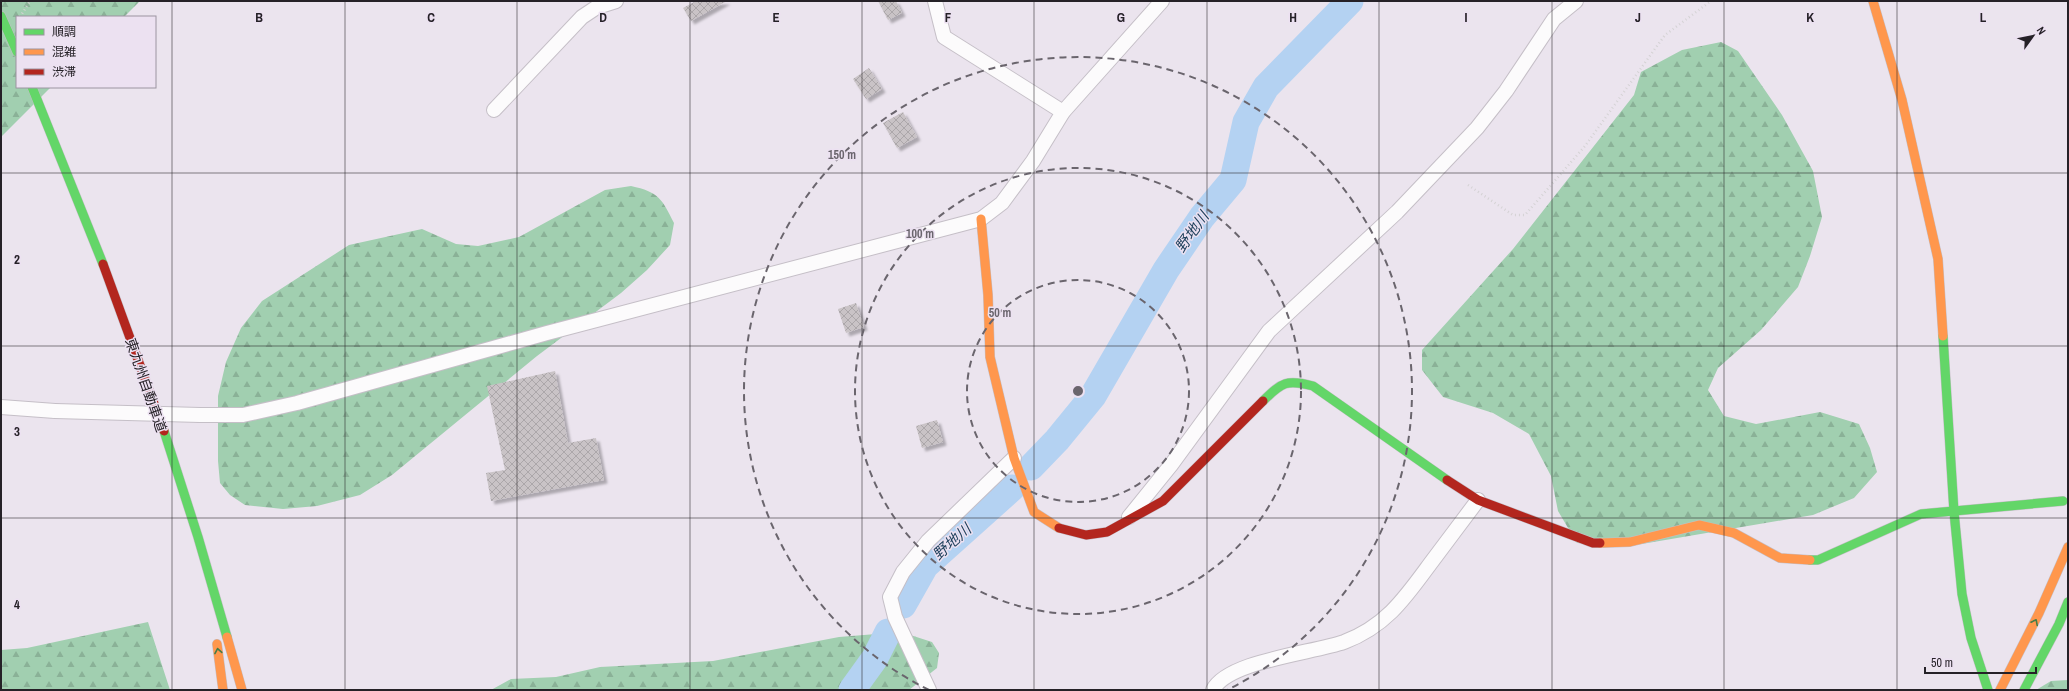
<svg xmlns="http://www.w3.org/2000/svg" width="2069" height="691" viewBox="0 0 2069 691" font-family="'Archivo Narrow','Noto Sans JP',sans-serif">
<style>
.forest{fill:url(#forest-firs)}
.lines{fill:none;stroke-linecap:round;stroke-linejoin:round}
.river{stroke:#b4d2f2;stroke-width:27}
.building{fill:url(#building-cross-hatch);filter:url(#shadow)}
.street-casing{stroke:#c5bfc7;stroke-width:16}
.fast-casing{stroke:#c5bfc7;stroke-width:10}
.slow-casing{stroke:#c5bfc7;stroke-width:10}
.jam-casing{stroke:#c5bfc7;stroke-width:10}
.path{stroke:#d4d2d4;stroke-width:2.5;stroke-dasharray:1 3;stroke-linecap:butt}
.street{stroke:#fcfbfc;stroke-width:14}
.fast{stroke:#63d668;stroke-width:9}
.slow{stroke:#ff974d;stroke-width:9}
.jam{stroke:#b3261e;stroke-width:9}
.street-bridge-casing{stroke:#c5bfc7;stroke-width:16;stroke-linecap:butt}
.street-bridge{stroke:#fcfbfc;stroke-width:14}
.oneway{stroke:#447c48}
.grid{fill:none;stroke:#252127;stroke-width:1;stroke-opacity:0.55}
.ring{fill:none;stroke:#6a656d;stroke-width:2;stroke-dasharray:7 5}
.labels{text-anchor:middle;stroke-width:3;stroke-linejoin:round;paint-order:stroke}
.street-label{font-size:14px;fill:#252127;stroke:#ece1f1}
.water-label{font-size:15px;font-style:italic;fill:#1b3e5a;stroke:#ece1f1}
.grid-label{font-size:13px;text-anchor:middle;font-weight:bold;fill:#252127;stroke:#ece1f1;stroke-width:3;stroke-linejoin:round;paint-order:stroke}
.centre{fill:#6a656d;stroke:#ece1f1;stroke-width:2}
.ring-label{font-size:12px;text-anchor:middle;font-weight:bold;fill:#6a656d;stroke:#ece1f1;stroke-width:3;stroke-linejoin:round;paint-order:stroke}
</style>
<defs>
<pattern id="forest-firs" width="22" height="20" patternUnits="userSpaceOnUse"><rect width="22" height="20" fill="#a1cfb0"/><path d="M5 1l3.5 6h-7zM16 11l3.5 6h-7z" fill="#8ab197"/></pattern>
<pattern id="building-cross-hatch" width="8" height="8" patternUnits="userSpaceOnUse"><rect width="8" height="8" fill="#c9c3c6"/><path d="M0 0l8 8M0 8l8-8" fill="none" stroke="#aca7aa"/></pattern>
<filter id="shadow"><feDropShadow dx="3.5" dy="3.5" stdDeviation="1" flood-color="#0004"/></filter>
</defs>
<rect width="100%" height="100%" fill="#ebe4ee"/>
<g class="forest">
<path d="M1,1H140L124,17H17V87H51L1,137Z"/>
<path d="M1721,42L1738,51L1782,115L1813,171L1822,217L1810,256L1798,287L1761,330L1718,368L1708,390L1724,416L1756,424L1820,412L1859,424L1870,448L1877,472L1854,498L1813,515L1630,546L1577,543L1558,511L1551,476L1529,434L1493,413L1443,397L1422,370V350L1513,249L1634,95L1641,72L1682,50Z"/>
<path d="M631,186C659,192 662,199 674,223L670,245L647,270L621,293L537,356L392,475L360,495L317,506L283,509L245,505L230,495L220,483L218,461V396L226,362L241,328L262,301L349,245L422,229L456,244L478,246L519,237L605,190Z"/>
<path d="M148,622L170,690H1V650L27,648Z"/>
<path d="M901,632L932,642L939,653L937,668L909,690H491L511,679L556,677L600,667L713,661L839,637Z"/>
<path d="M2068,680V690H2036L2051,681Z"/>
</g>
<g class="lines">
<g class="river">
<path d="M1031,467L1057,440L1093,396L1166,270L1202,217L1233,180L1246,122L1266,87L1350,1"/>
<path d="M903,605L925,566L1012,488"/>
<path d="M852,690L875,658L888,632"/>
</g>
</g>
<g class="building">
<path d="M696,1H727L691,21L683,8Z"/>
<path d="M878,1H896L902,13L888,20Z"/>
<path d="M869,68L882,89L866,99L853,79Z"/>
<path d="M903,112L917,137L897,148L883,123Z"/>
<path d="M856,303L864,327L846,333L838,309Z"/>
<path d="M555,371L568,443L596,438L604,480L491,501L486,473L505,470L487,386Z"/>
<path d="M937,420L943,442L922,448L916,426Z"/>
</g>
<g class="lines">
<defs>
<g id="street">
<path d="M935,1L944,37L1063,112"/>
<path d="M494,110L582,17L597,7L616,1"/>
<path d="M1,407L55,411"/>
<path d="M200,415H243L297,403L547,333L981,219L1002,203L1033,161L1063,112L1162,1"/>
<path d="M1129,517L1171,465L1269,331L1397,212L1477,128L1506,91L1554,19L1576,1"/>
<path d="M929,690L895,617L890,597L903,572L928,541L1014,458"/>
<path d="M1213,690C1227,661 1313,653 1344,642C1386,626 1405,598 1430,564C1446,543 1462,521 1478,500"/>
</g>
<g id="fast">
<path d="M1,16L17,52"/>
<path d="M32,87L103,264"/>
<path d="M1943,336L1954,512L1962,594L1971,638L1988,690"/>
<path d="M1263,401C1282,382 1287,379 1313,386L1447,480"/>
<path d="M164,431L198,537L227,637"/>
<path d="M1810,560H1818L1921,514L2063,501"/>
<path d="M2024,690L2059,624L2068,602"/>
</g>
<g id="slow">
<path d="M1873,1L1902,100L1938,259L1943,336"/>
<path d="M981,219L988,295L990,357L1014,458L1034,512L1059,528"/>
<path d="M1600,543L1630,542L1699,525L1734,533L1780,558L1810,560"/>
<path d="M227,637L242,690"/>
<path d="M217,644L223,690"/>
<path d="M2000,690L2039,613L2068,547"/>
</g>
<g id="jam">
<path d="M103,264L164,431"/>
<path d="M1447,480L1478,500L1593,543H1600"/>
<path d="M1059,528L1086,535L1107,532L1163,501L1263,401"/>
</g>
</defs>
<use href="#street" class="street-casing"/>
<use href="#fast" class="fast-casing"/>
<use href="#slow" class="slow-casing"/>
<use href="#jam" class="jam-casing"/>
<g class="path">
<path d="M20,17L30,1"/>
<path d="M1468,185L1513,215H1525L1585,146L1665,35L1711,1"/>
</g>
<use href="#street" class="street"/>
<use href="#fast" class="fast"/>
<use href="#slow" class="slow"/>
<use href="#jam" class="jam"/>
<defs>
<path id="street-bridge" d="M55,411L200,415"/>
</defs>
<use href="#street-bridge" class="street-bridge-casing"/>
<use href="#street-bridge" class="street-bridge"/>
</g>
<defs><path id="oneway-chevron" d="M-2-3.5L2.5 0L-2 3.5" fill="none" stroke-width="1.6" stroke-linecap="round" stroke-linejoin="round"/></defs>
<g class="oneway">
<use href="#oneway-chevron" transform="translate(2035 622) rotate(-63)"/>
<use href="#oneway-chevron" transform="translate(218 651) rotate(-100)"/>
</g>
<path class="grid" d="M172,1V690M345,1V690M517,1V690M690,1V690M862,1V690M1034,1V690M1207,1V690M1379,1V690M1552,1V690M1724,1V690M1897,1V690M1,173H2068M1,346H2068M1,518H2068"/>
<g class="ring">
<circle cx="1078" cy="391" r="111"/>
<circle cx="1078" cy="391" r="223"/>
<path d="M929 690A334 334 0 1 1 1227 690"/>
</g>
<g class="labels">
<g class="street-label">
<text transform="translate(146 385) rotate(71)" y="5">東九州自動車道</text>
</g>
<g class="water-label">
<text transform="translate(1192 232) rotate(-54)" y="5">野地川</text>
<text transform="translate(952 542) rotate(-42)" y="5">野地川</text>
</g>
</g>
<g class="grid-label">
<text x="259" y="22">B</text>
<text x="431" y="22">C</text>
<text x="603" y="22">D</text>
<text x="776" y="22">E</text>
<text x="948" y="22">F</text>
<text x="1121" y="22">G</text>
<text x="1293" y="22">H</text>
<text x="1466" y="22">I</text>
<text x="1638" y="22">J</text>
<text x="1810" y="22">K</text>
<text x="1983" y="22">L</text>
<text x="17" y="264">2</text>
<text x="17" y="436">3</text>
<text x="17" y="609">4</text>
</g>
<circle cx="1078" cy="391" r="6" class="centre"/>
<g class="ring-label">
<text x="842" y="159">150 m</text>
<text x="920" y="238">100 m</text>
<text x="1000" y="317">50 m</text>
</g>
<rect width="2069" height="691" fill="none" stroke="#252127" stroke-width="4"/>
<rect x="16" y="16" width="140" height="72" fill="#ece1f1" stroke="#9c94a0"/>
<rect x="24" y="29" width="20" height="6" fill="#63d668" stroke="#9c94a0"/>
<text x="52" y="36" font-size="12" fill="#252127">順調</text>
<rect x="24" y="49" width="20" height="6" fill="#ff974d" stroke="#9c94a0"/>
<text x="52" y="56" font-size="12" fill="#252127">混雑</text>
<rect x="24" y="69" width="20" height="6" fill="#b3261e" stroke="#9c94a0"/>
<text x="52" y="76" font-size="12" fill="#252127">渋滞</text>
<g transform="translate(2033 36) rotate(57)" stroke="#ece1f1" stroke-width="3" paint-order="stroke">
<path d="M0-3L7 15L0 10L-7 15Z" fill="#252127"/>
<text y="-6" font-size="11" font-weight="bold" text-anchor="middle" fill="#252127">N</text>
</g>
<path d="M1925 667v6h111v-6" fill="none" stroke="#252127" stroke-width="2"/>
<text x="1931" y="667" font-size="12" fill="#252127" stroke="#ece1f1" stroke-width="3" paint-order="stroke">50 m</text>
</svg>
